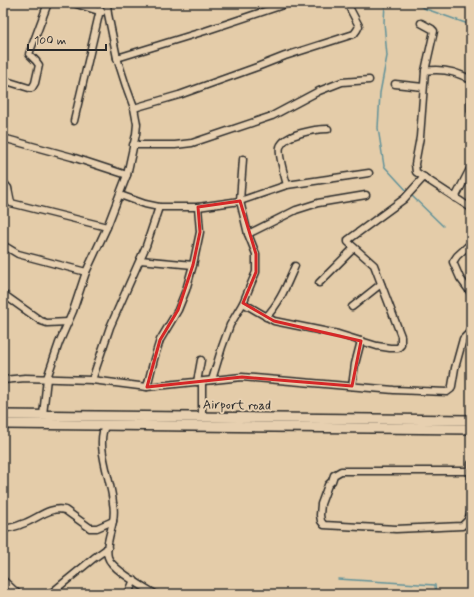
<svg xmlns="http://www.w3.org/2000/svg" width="474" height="597" viewBox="0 0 474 597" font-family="Mynerve,sans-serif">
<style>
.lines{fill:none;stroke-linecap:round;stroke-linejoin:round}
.stream{stroke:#629299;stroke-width:1.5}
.street-casing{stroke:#2b2b2b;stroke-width:9}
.secondary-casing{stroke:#2b2b2b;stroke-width:12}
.street{stroke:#e7d0b0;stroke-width:6}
.secondary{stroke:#e7d0b0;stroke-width:9}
.marked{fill:none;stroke:#d62828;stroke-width:3;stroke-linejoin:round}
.labels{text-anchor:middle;stroke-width:4;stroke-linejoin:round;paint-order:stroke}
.street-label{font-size:13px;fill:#2b2b2b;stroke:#e7d0b0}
</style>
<rect width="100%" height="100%" fill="#e4cca9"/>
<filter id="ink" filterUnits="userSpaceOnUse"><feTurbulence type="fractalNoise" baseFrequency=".025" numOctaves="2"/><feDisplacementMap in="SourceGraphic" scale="8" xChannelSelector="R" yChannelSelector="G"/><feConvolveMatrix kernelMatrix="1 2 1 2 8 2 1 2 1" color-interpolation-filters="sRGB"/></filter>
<g filter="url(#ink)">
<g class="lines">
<g class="stream">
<path d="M385,3L384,22L387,56L380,93L378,128L384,166L408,192"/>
<path d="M414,3L426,9L471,25"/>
<path d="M411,195L443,226"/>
<path d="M338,579L435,585L436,594"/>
</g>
<defs>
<g id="street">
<path d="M73,3L102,12"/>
<path d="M421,23L432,29L434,31L425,71L420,137L415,164L416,172L471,208"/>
<path d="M117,58L205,31L289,3"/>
<path d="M425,71C442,68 456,71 471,80"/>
<path d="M3,80L29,88H32L35,83L39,65L36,61L29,54L48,3"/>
<path d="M395,84L423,87"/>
<path d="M471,93V111"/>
<path d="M134,108L179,95L257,67L285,56L354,34L357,30L359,26L347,3"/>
<path d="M74,121L100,10"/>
<path d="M3,138L72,157L127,175"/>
<path d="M133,145H175L192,143L272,116L319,91L342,82L369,80"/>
<path d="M3,182L8,188L11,203L107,227"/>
<path d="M287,185C285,178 278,153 280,147C284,134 316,129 328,129"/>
<path d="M120,195L145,204L159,207H198L240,201L287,185L369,173"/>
<path d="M455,198L471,167"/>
<path d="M248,234L296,210L318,203L366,195"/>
<path d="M471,243L457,256L453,262L460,278L471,293"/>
<path d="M3,245L18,254L86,272"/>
<path d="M140,260L193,265"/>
<path d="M319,283L354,248"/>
<path d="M3,294L41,321L47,323L68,322"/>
<path d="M243,303L274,321L338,334L377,346L390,348H398L401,345V336L374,265L348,242V240L404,199L424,177"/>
<path d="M352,307L381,284"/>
<path d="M266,317C280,303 287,284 295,266"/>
<path d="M3,380L25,378L92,380L147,387L242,377L394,390L447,392L451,389L452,386L455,368L463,339L471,331"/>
<path d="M92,380L110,327L146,246L159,207"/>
<path d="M212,380L222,347L230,325L243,303L256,272V254L248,234L240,201L243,159"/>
<path d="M197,382L201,360"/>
<path d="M202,382V416"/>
<path d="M352,386L355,364L361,341"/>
<path d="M147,387L154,359L160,340L178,310L186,290L193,265L200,232L198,207"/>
<path d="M43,415L47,378L59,343L73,311L86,272L107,227L127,175L136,134L137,124L134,108L126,86L117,58L108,14L107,3"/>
<path d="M106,425C94,443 112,482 113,503C114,508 114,515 113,521C111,532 105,546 108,557C111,569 144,587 155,594"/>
<path d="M471,471H341L334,475L332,481L328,485L321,504L320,515L321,521L324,525L396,529L462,526L468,520L471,511V464"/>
<path d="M3,529C9,528 16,527 22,524C36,520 49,506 65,510L90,528H97L113,521"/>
<path d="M3,580L18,594"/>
<path d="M50,594L94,558L108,548"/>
<path d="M128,594L134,580"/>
</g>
<g id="secondary">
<path d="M3,415L471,420"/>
<path d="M3,424L471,429"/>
</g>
</defs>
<use href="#street" class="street-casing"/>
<use href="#secondary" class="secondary-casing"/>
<use href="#street" class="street"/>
<use href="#secondary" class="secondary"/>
</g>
</g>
<path class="marked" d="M240,201L256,254V272L243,303L274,321L361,341L352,386L242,377L147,387L160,340L178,310L193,265L200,232L198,207Z"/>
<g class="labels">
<g class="street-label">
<text transform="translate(237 404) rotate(1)" y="5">Airport road</text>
</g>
</g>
<rect width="474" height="597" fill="none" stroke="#e7d0b0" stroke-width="16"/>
<rect x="8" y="8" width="458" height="581" fill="none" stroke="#2b2b2b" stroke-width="1.5" filter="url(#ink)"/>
<path d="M28 44v6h78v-6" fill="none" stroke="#2b2b2b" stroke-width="2"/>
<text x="34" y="44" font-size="12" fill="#2b2b2b" stroke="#e7d0b0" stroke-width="3" paint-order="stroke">100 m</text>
</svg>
